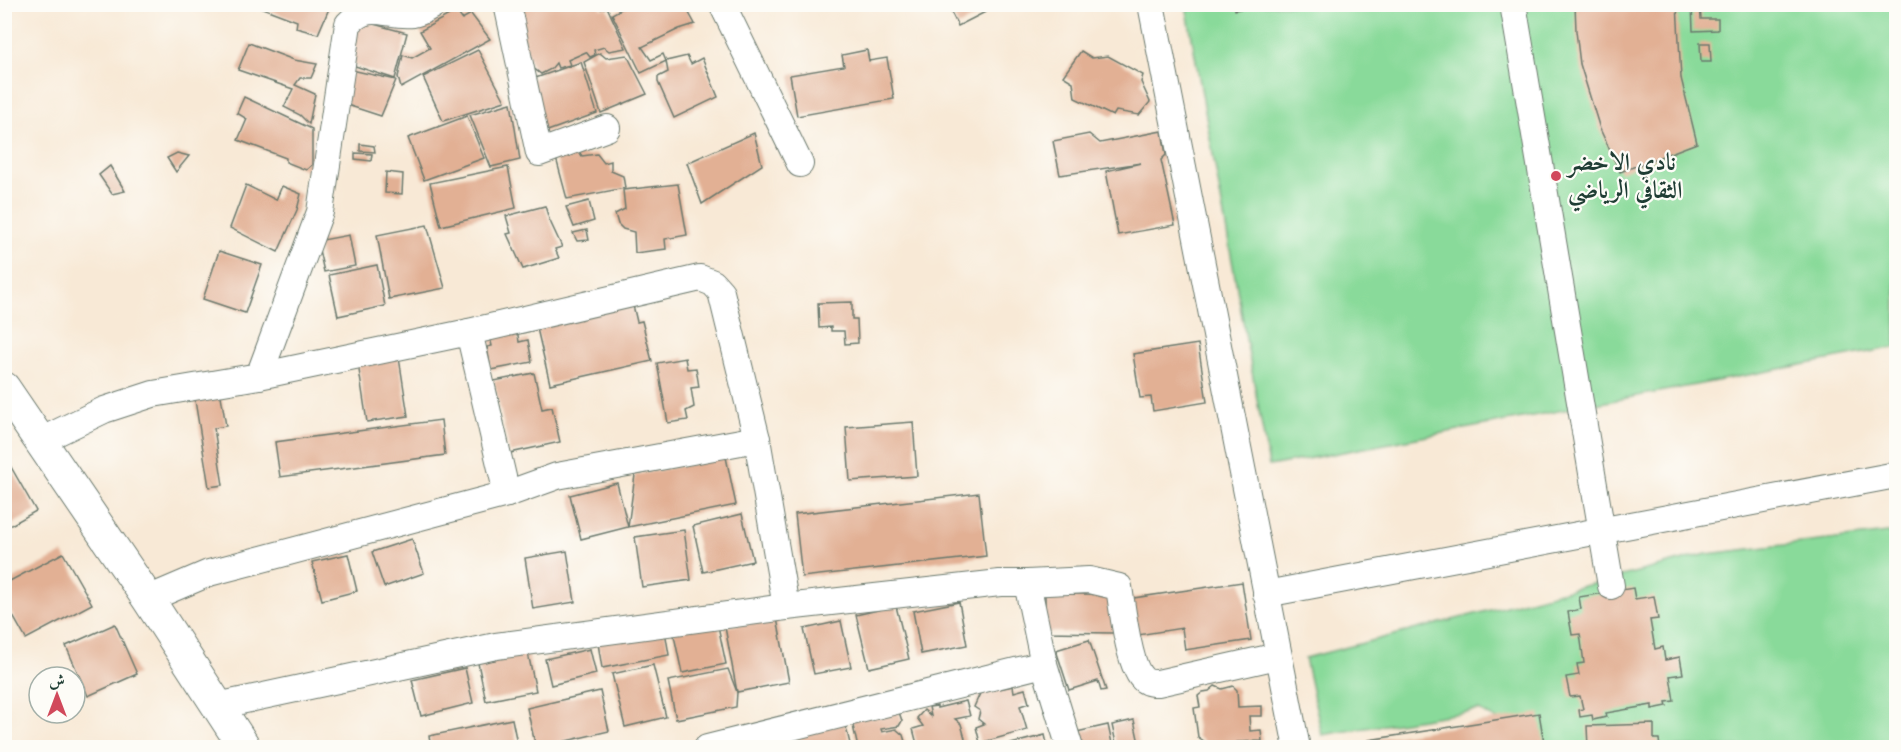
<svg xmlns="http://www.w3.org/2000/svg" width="1901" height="752" viewBox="0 0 1901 752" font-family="'Old Standard TT',Amiri,serif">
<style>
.green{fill:#89da9a;stroke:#548c67;stroke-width:1.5}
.building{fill:#e2b094}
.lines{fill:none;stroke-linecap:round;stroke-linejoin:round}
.minor-casing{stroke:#6b796d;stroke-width:28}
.tertiary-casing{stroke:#6b796d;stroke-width:34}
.minor{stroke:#fff;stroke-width:26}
.tertiary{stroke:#fff;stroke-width:32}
.poi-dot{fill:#d1495b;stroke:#fdfcf7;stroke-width:2}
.labels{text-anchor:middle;stroke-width:4.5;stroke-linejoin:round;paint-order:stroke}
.poi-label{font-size:24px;font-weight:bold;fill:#1f3d34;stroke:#fdfcf7;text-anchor:start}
</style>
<rect width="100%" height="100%" fill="#fdfcf7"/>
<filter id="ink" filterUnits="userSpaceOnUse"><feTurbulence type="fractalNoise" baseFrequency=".0167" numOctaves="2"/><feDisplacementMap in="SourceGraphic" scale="12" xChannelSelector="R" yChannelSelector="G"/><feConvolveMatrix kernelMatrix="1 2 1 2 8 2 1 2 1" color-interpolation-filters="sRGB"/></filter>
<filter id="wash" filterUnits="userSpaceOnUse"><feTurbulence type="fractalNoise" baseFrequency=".008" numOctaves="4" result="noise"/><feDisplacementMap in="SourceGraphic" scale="24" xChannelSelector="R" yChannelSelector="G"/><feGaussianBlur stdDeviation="1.35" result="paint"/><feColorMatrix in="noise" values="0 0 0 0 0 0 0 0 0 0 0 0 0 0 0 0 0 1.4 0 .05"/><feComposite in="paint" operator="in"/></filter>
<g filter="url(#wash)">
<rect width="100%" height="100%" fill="#f8e9d6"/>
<g class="green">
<path d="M1186,5H1896V347L1269,466Z"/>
<path d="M1896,532V747H1547L1479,710L1322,735L1305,658L1707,554Z"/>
</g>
<g id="blocks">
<g class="building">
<path d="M252,4H331L318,34L296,28L297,21Z"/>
<path d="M510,4H599L601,9L607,7L626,48L609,51L604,47L594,50L595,55L590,57L586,52L568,60L570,65L558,68L556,63L551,69L541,74L532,67Z"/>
<path d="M624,4H684L695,24L679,29L642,47L651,60L663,54L666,61L687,56L691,64L702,58L718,97L674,118L658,82V77L668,72L666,61L641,73L612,14L625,7Z"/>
<path d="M947,4H1001L958,26Z"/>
<path d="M1234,4H1258V6L1235,10Z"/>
<path d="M1575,4H1677L1681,78L1697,143L1620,172L1600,129L1580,64L1576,31Z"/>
<path d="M1692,4H1700L1701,19H1718V30L1693,31Z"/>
<path d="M456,11L462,19L471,14L490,39L401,88L398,77L403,55L412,58L430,48L420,31Z"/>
<path d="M355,19L407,33L395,79L346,63Z"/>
<path d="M249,43L294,60L317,64L311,78H300L295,85L315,94L309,124L300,115L284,107L293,89L238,70Z"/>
<path d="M1700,43H1710L1711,62H1701Z"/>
<path d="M478,50L505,101L443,121L423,77Z"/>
<path d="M867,50L869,61L887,58L894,99L797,116L790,75L844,66L842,55Z"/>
<path d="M1081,51L1092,58L1108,56L1143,75L1141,82L1150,102L1139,115L1116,111L1113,116L1075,98L1073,82L1063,76Z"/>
<path d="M600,53L606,58L627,55L647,94L601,113L584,62Z"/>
<path d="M581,62L597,113L542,133L527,81Z"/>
<path d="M343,68L396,80L381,116L347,105Z"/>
<path d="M244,97L312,129V165L306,170L286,162V158L238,140L247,119L237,113Z"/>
<path d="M511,103L520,160L491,167L470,115Z"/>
<path d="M467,116L484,158L424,180L408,138Z"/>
<path d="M1162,131L1166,155L1161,160L1175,225L1118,235L1106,171L1141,163L1060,175L1053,141L1089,134L1100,143Z"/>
<path d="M754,133L762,165L702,204L687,163Z"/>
<path d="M360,144L374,146L375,152L360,151Z"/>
<path d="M577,149L582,156L597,154L604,163L611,161V171L623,176L625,188L567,199L556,158Z"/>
<path d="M177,153L189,156L176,172L167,158Z"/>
<path d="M355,153L372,154L371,161L355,159Z"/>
<path d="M110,166L125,191L112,194L99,175Z"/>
<path d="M508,167L516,208L441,226L430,183Z"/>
<path d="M386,172L403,174L402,194L385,193Z"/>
<path d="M678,184L687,235L665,239L666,249L635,253L634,232L623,229L618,224L615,214L625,209L623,190Z"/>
<path d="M246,185L276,200L282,186L301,194L297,210L278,252L230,228Z"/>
<path d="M589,201L594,221L574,227L566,207Z"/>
<path d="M545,206L549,219L562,247L555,249L559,258L523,269L507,234L511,233L506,216Z"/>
<path d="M427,225L445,288L389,299L377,235Z"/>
<path d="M587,230L589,240L577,241L573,233Z"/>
<path d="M349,235L355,266L324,272L317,241Z"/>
<path d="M219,251L262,265L245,313L203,299Z"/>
<path d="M377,265L385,306L338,316L329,275Z"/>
<path d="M852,302V319H857L858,343L845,344L844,331H831V327L819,328L818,303Z"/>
<path d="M633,305L637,322L642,321L652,361L550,384L536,324Z"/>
<path d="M517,328L519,342L528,340L532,362L491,370L487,347L492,346L489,333Z"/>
<path d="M1198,344L1207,402L1153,411L1151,397L1140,398L1133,354Z"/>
<path d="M398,351L408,416L367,422L357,357Z"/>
<path d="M685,358L687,369L696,368L699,387L691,388L694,407L686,411L688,420L668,423L657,363Z"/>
<path d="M534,373L542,409L552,407L560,442L510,453L494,381Z"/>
<path d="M219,384L226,426L214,428L223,485L209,487L193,388Z"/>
<path d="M441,420L445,455L280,477L275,442Z"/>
<path d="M913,422L917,476L850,481L846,427Z"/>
<path d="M726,457L736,505L628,527L635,475Z"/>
<path d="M7,460L36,511L4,529V462Z"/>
<path d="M617,483L628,527L581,539L570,495Z"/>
<path d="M979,493L986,556L802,577L795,514Z"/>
<path d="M742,514L753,561L703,572L693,526Z"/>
<path d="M684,530L691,580L642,587L635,537Z"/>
<path d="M412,539L424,573L384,587L372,552Z"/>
<path d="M567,551L575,602L533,609L525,558Z"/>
<path d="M63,553L92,604L26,639L4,600V584Z"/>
<path d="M348,554L357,591L322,600L312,562Z"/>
<path d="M1242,582L1251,640L1185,650L1182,628L1132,636L1127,599Z"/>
<path d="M1633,588L1635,599L1654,596L1658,619L1650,620L1655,649L1663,647L1665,660L1680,657L1683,674L1670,676L1674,701L1666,702L1667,706L1652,709V705L1606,713L1607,717L1593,720L1592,715L1580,717L1579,710L1583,709L1580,696L1570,697L1566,677L1579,675L1577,664L1584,663L1580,634L1572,635L1568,612L1581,609L1579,597Z"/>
<path d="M1045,594H1114L1113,633L1045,632Z"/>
<path d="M959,602L967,645L921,654L913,611Z"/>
<path d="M896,606L909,659L869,668L856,615Z"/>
<path d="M777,618L789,682L737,692L725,627Z"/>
<path d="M717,621L726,664L682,673L673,631Z"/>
<path d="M841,621L851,667L814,674L804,629Z"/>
<path d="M115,624L137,674L88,696L66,646Z"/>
<path d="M664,625L669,655L602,668L597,637Z"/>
<path d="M1089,640L1106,690L1101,691L1098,681L1069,690L1056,650Z"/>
<path d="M590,649L596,674L551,685L545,659Z"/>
<path d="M528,653L536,691L486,701L478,663Z"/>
<path d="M653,665L666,717L625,727L612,674Z"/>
<path d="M465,668L473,703L421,716L412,680Z"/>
<path d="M728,669L737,692L736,707L676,719L668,681Z"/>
<path d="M992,683L1000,689L1013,686L1014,692L1025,689L1029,703L1020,706L1027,730L980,743L976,727L984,724L978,719L980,711L974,707L982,689Z"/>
<path d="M1215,686L1222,689L1233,686L1237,690L1238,707L1262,706V716H1249L1250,731L1261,730L1262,741L1237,742L1233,748H1203L1204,741L1198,737L1194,708L1200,707L1198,696L1203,692L1209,691Z"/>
<path d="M600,691L609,731L536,748L527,708Z"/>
<path d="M966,701L970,716L955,719L961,724L966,742L943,748H918L913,729L923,726L917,718L924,710L931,716L929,707L937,706V708Z"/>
<path d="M899,712L902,721L899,726L881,729L882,732L896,729L903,735L907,748H858L851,717Z"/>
<path d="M1539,713L1545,748H1370L1369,740Z"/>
<path d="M512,719L518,748H431L429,736Z"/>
<path d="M1134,720L1140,748H1117L1112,725Z"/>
<path d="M845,723L851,748H796L793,735Z"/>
<path d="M1654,724V739H1659L1660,748H1588L1587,726Z"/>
<path d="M1108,725L1113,748H1075L1072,733Z"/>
<path d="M1045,735L1048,748H999V747Z"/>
</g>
</g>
</g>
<g filter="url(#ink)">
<use href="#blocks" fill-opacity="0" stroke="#6b796d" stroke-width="1.5"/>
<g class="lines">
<defs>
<g id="minor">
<path d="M507,4L539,153L607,128"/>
<path d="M722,4L800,164"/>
<path d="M1151,4L1297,748"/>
<path d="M1513,4L1611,586"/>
<path d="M469,332L507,494"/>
<path d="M259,376L320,212L348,24C369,0 386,17 413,14C421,13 428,8 435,4"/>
<path d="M40,441L104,410L153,394L259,376L469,332L700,278L713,283L721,292L757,439L786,607"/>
<path d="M1027,583L1089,580L1119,587C1122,606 1129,669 1144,680C1148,683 1153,683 1158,683L1278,656"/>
<path d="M1266,594L1896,475"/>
<path d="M148,599L209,573L507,494L557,476L757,439"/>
<path d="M217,706L496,646L786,607L1000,583H1027L1044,664L1070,748"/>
<path d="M707,748L1044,664"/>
</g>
<path id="tertiary" d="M4,388L148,599L245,748"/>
</defs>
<use href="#minor" class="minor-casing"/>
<use href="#tertiary" class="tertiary-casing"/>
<use href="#minor" class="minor"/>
<use href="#tertiary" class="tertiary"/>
</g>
</g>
<circle class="poi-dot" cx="1556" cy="176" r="6"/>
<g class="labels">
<g class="poi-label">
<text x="1568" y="170">نادي الاخضر<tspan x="1568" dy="28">الثقافي الرياضي</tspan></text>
</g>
</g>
<rect width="1901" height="752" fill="none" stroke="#fdfcf7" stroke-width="24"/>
<g transform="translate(57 695)"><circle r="28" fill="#fdfcf7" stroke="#a4b0a9" stroke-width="1.5"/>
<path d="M0-4.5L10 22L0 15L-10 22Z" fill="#d1495b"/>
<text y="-9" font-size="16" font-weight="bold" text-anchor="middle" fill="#1f3d34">ش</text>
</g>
</svg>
